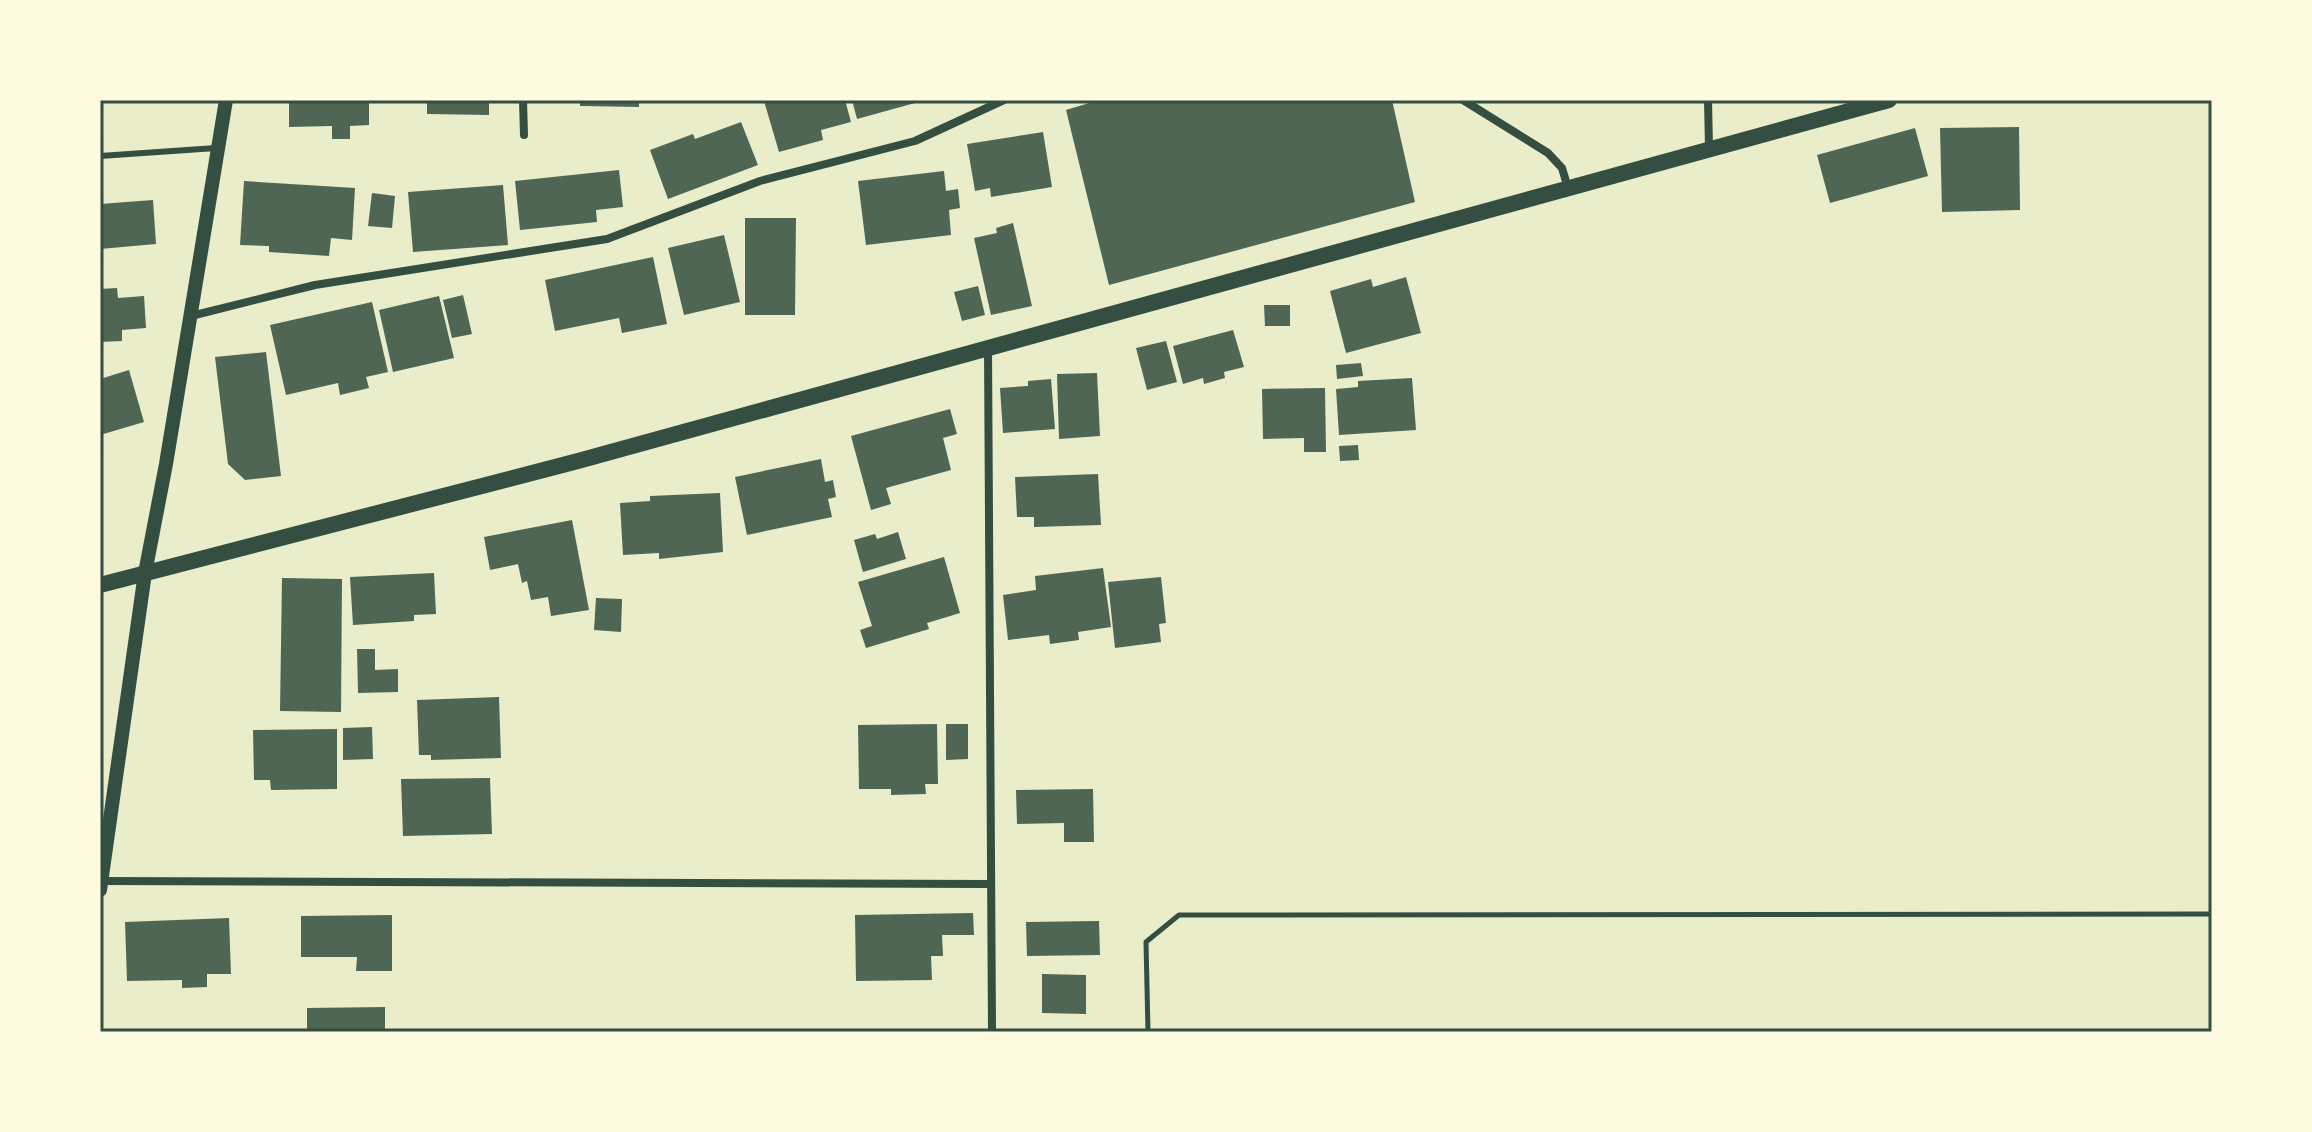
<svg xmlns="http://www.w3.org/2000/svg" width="2312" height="1132" viewBox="0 0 2312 1132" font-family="Raleway,sans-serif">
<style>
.building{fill:#4f6655}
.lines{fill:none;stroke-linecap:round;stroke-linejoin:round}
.path{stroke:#344e41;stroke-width:5}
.service{stroke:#344e41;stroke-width:6}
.minor{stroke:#344e41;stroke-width:8}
.tertiary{stroke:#344e41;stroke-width:14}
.secondary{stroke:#344e41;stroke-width:16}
.neatline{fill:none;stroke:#344e41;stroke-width:3}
</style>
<rect width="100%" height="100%" fill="#e9edc9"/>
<g class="building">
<path d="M289,100H369V125L350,126V139H332V126L289,127Z"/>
<path d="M427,100H489V115L427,114Z"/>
<path d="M580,100H639V107L580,106Z"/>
<path d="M768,100H845L851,122L821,130L823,140L779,152L764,101Z"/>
<path d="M852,100H915V103L857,119Z"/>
<path d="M1099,100H1392L1415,202L1109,285L1066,110Z"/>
<path d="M741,122L758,165L668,199L650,150L693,134L695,139Z"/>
<path d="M2019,127L2020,210L1942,212L1940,128Z"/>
<path d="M1915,128L1928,176L1830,203L1817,155Z"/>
<path d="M1043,132L1052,187L991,197L990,188L975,191L967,144Z"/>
<path d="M619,170L623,207L596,210L597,222L520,230L515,181Z"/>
<path d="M944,171L946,191L958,189L960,208L949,210L951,235L866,245L858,181Z"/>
<path d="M244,181L355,188L352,240L331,238L329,256L269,252V246L240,245Z"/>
<path d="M503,185L508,245L413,252L408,192Z"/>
<path d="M372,193L395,196L392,228L368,226Z"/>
<path d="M153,200L156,244L100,249V204Z"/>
<path d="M745,218H796L795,315H745Z"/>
<path d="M1013,223L1032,306L991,315L974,238L997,233L996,228Z"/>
<path d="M724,235L740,302L684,315L668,248Z"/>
<path d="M653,257L667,324L622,333L619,318L555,331L545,280Z"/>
<path d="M1406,277L1421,333L1346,353L1330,291L1371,279L1373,287Z"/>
<path d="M978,286L985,315L962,321L954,292Z"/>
<path d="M117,288L118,298L144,296L146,328L122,330V341L100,342V289Z"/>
<path d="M463,295L472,334L452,338L443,300Z"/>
<path d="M439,296L454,358L393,372L379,310Z"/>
<path d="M372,302L388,372L366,377L369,388L340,395L338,383L286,395L270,325Z"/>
<path d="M1264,305H1290V326H1265Z"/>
<path d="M1233,330L1244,367L1224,372L1225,378L1204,384L1203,378L1183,384L1173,346Z"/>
<path d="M1166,341L1177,382L1147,390L1136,348Z"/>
<path d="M266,352L281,476L245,480L228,464L215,357Z"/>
<path d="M1361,363L1363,376L1337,379L1336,365Z"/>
<path d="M129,370L144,422L100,435V379Z"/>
<path d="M1097,373L1100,436L1059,439L1057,374Z"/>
<path d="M1412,378L1416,430L1339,435L1336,389L1358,387V381Z"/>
<path d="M1051,379L1055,429L1003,433L1000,388L1028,386V381Z"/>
<path d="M1325,388L1326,452H1304V438L1263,439L1262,389Z"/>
<path d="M950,409L957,434L943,438L951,470L886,488L891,504L871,510L851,436Z"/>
<path d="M1358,445L1359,460L1340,461L1339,446Z"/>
<path d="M821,459L825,482L833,480L836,497L828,499L832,517L747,535L735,477Z"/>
<path d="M1098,474L1101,525L1034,527V517H1017L1015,477Z"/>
<path d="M720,493L723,552L659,559V553L623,555L620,503L650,501V496Z"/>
<path d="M572,520L589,610L551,616L548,597L531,600L527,581L522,583L518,564L490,570L484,537Z"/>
<path d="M898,532L906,559L863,572L854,540L875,534L877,539Z"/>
<path d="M944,557L960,613L927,623L929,629L866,648L860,630L872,626L858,582Z"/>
<path d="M1103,568L1111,627L1078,632L1079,640L1050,644L1049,635L1008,640L1003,595L1036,590L1035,576Z"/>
<path d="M434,573L436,614L414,615V621L353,625L350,577Z"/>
<path d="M1161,577L1166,623L1159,624L1161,642L1115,648L1108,582Z"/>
<path d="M282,578L342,579L341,712L280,711Z"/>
<path d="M596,598L622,599L621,632L594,630Z"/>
<path d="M357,649H375V670L398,669V692L358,693Z"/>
<path d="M499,697L501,758L431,760V755H419L417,700Z"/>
<path d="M937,724L938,784H925L926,794L891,795V789H859L858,725Z"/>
<path d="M946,724H968V759L946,760Z"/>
<path d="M372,727L373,759L343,760V728Z"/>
<path d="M337,729V789L271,790L270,780H254L253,730Z"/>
<path d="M490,778L492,834L403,836L401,779Z"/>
<path d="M1093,789L1094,842H1064V823L1017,824L1016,790Z"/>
<path d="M973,913L974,935H942L943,956H931L932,980L856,981L855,915Z"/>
<path d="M392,915V971H356L357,957H301V916Z"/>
<path d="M229,918L231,974H207V987L182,988V980L127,981L125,922Z"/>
<path d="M1099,921L1100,955L1027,956L1026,922Z"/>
<path d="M1042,974L1086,975V1014L1042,1013Z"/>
<path d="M385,1007V1032H307V1008Z"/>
</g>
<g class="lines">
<path class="path" d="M1148,1032L1146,942L1179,915L2212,914"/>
<path class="service" d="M100,156L216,148"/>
<g class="minor">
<path d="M523,100L524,135"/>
<path d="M1463,100L1548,153L1562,168L1568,188"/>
<path d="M1708,100L1709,148"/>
<path d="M191,316L315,285L607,239L760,181L915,141L1004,100"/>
<path d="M988,349L992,1032"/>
<path d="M101,881L990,884"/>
</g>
<path class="tertiary" d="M100,890L145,573L166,464L226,100"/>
<path class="secondary" d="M100,585L578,461L1889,100"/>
</g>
<rect width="2312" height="1132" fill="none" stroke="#fefae0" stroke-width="204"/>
<rect x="102" y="102" width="2108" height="928" class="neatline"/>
</svg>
